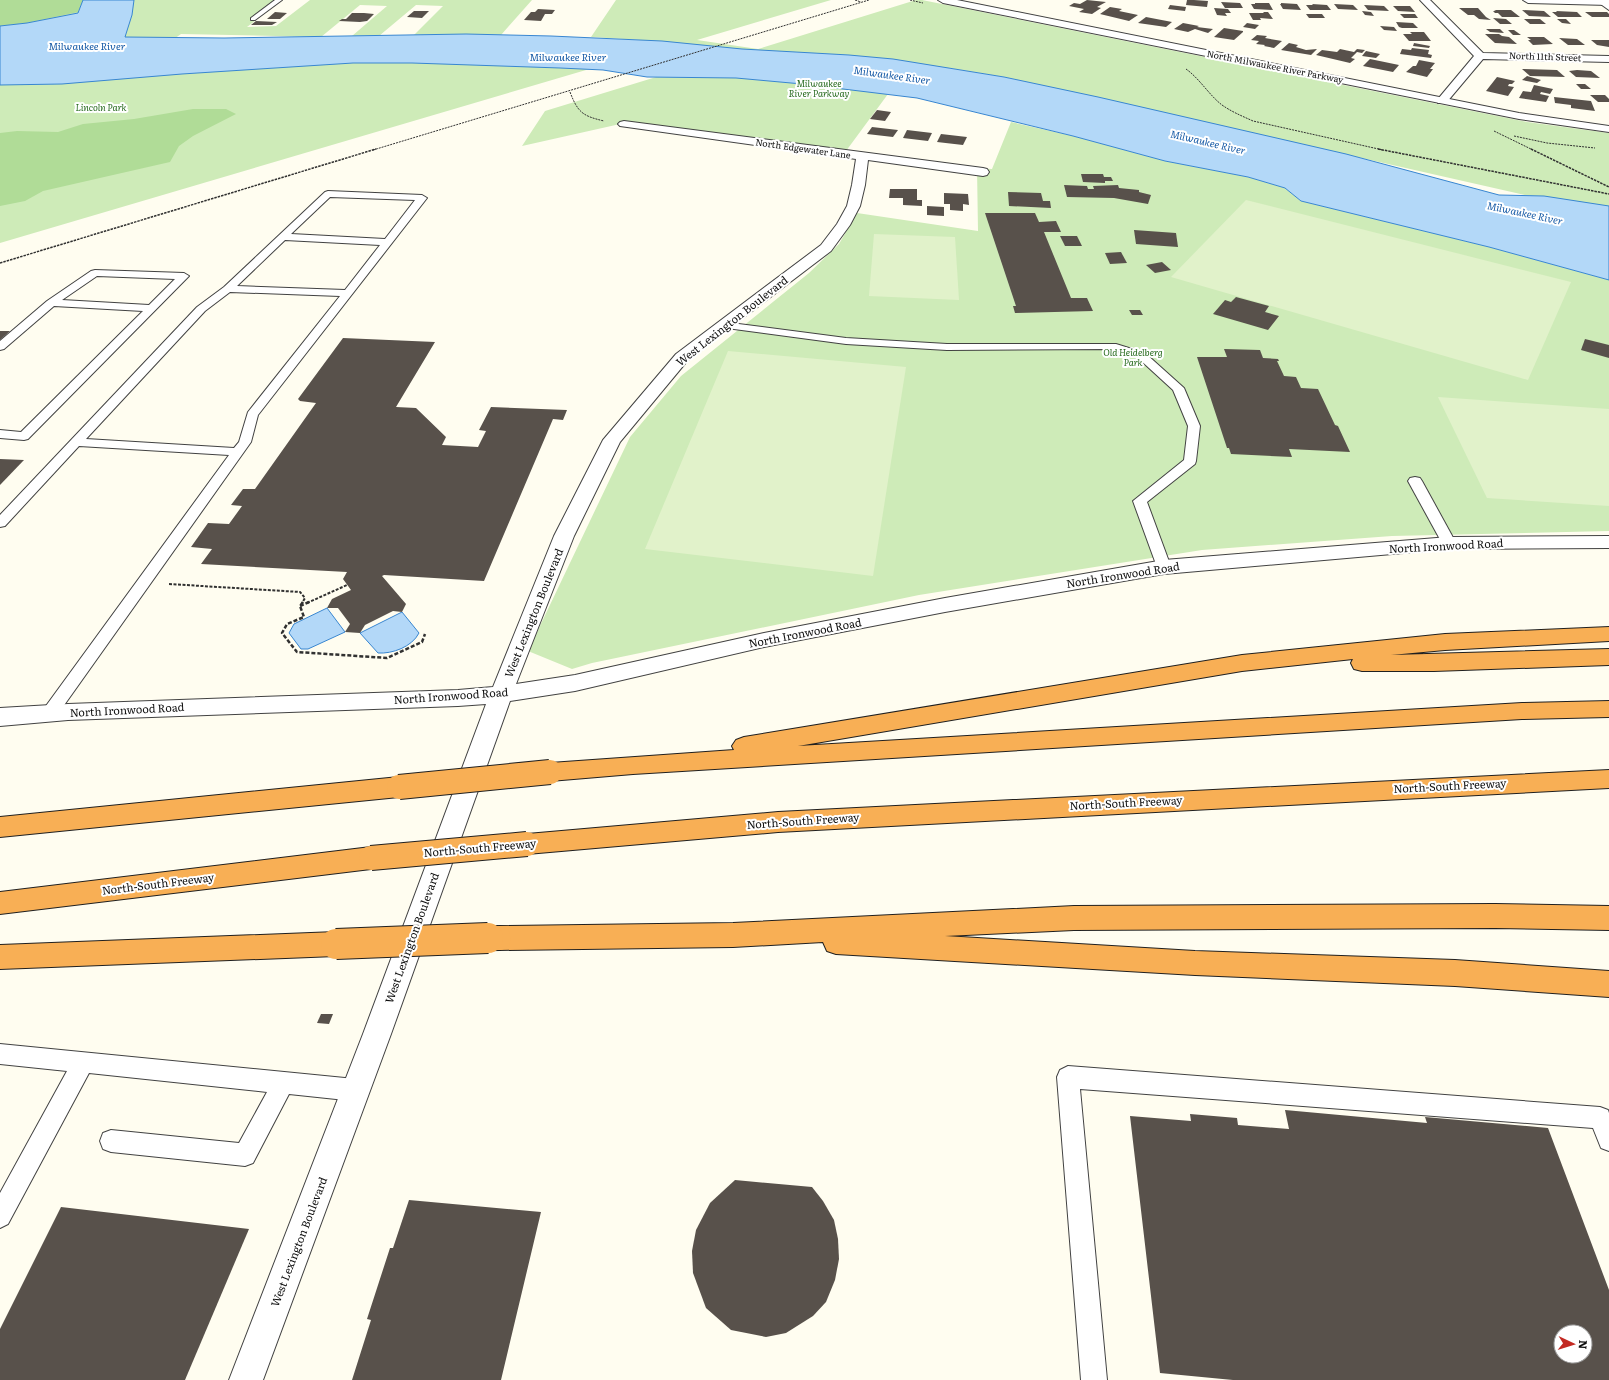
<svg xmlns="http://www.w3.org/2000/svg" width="1609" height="1380" viewBox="0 0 1609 1380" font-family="Literata,serif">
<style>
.green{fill:#ceebb8}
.forest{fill:#b0dc97}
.pitch{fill:#e1f2ca}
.water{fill:#b3d8f8;stroke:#3886d1}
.building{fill:#58514b;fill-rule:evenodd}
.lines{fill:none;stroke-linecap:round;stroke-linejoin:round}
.service-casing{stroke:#424242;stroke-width:2}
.minor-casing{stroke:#424242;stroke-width:2}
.tertiary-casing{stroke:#424242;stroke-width:2}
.motorway-casing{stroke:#202020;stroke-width:2}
.path-far3{stroke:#313131;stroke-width:1;stroke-dasharray:2 1;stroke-linecap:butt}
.path-far2{stroke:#313131;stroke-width:1.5;stroke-dasharray:2.5 1;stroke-linecap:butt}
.path-far1{stroke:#313131;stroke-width:2;stroke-dasharray:3 1.5;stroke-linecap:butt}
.path{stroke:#313131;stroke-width:2.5;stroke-dasharray:4 2;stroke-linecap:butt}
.service{fill:#fff;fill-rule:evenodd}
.minor{fill:#fff;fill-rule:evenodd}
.tertiary{fill:#fff;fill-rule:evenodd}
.motorway{fill:#f8af55;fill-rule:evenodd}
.motorway-bridge-far1-casing{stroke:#202020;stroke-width:26;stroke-linecap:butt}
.motorway-bridge-casing{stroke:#202020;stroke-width:32;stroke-linecap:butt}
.motorway-bridge-far1{stroke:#f8af55;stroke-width:24}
.motorway-bridge{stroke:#f8af55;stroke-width:30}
.labels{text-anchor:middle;stroke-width:4;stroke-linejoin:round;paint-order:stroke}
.far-street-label{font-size:9px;fill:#0f0f0f;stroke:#fff}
.far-park-label{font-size:9px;font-style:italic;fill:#25691c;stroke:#fff}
.far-water-label{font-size:10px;font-style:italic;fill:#1358a5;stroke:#fff}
.street-label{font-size:11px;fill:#0f0f0f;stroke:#fff}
</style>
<rect width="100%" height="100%" fill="#fffdf0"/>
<g class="green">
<path d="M0,0H282L247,27L276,26L310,0H532L501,35H414L443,6L416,5L379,36H352L387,6L360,5L321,37L181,34L174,39L603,65L0,243Z"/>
<path d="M616,0H831L697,40L758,49L916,0H922L1527,122L1609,133V214L1004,77L949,68L917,98L888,94L846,151L629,122L522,146L545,111L666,74L640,40L591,37Z"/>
<path d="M1011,122L1073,136L1165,161L1248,177L1285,188L1301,201L1489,247L1609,280V531L1392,536L1202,550L919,595L592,663L572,669L528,651L630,437L681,376L809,273L839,244L857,213L978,231L977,168L992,169Z"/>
</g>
<g class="forest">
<path d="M0,0H83L78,12L27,23L0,26Z"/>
<path d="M193,109H226L236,114L193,136L179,146L170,162L43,191L25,201L0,206V133L17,131L58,132L83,124L134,119Z"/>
</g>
<g class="pitch">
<path d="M1246,200L1571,282L1528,380L1171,277Z"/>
<path d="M874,234L955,237L959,300L869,296Z"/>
<path d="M728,351L906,367L873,576L645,549Z"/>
<path d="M1438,397L1609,409V506L1487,498Z"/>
</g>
<g class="water">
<path d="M83,0H134L132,15L125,37L224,38L466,34L551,36L662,41L742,49L849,55L893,59L1004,77L1098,97L1346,154L1499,195L1544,196L1609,206V280L1489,247L1301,201L1285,188L1248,177L1165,161L1073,136L917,98L802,84L736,78L647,77L603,70L560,68L412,63H353L182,74L62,84L0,85V26L27,23L78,13Z"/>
<path d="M327,608L345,632L308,649H301L289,633L294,624Z"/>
<path d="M402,612L419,633C412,647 392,654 378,653L360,633Z"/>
</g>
<g class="building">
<path d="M1087,0L1106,2L1097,7L1101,8L1092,14L1079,12L1084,9L1069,6L1074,3L1080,4Z"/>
<path d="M1187,0H1194L1208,1L1207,7L1186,5Z"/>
<path d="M1221,2L1240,3L1243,8H1225Z"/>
<path d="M1255,3H1269L1273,10L1254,9L1251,4H1255Z"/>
<path d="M1281,3L1297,4L1301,10L1283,9L1280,4H1281Z"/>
<path d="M1312,4L1327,5L1331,10H1310L1306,5H1313Z"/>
<path d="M1334,4L1353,5L1358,10L1338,9Z"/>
<path d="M1170,5L1186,7L1185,11L1168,9Z"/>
<path d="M1364,5L1384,6L1389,11L1368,10Z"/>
<path d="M1393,6H1410L1415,12L1398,11Z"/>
<path d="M1110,7L1122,9L1119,11L1138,15L1129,21L1100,14Z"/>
<path d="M1214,8L1228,9L1231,13H1225L1227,16L1217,15Z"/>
<path d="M1459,8H1478L1486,17L1491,20L1479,19L1474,15H1468Z"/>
<path d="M538,9L555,10L552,14H545L541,21L524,20L531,12H535Z"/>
<path d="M1494,10H1511L1520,17H1502L1498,13H1495L1493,11H1496Z"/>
<path d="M1522,10L1544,11L1551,17L1529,16Z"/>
<path d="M414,11H429L422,18L407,17Z"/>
<path d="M1362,11L1371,12L1374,16L1365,15Z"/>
<path d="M1556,11L1577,12L1582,17H1558L1552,12H1557Z"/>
<path d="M275,12L287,13L280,19H267Z"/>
<path d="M1263,12H1268L1273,19L1260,18L1261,20H1253L1249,13H1264Z"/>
<path d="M1585,12H1607L1609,14V17H1592Z"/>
<path d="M352,13H364L374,14L367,21L360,22L339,21L342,19H346Z"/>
<path d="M1306,14H1322L1325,18H1309Z"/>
<path d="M1400,14H1415L1418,18H1404Z"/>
<path d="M1146,17L1172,22L1166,27L1138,23Z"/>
<path d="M1493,18L1506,19L1512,24H1500Z"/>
<path d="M1524,19H1540L1546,24H1530Z"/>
<path d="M1557,19H1566L1571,24L1562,23Z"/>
<path d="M256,21L277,22L272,25H251Z"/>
<path d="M1396,22L1413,23L1418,28H1402L1399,27Z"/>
<path d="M1183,23L1199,26L1197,27L1213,29L1208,33L1195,29L1188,32L1174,29Z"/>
<path d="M1247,23L1259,25L1255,29L1243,27Z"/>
<path d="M1380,26L1394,27L1397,31L1384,30Z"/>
<path d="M1224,28L1243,31V32L1234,40L1214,37Z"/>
<path d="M1486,29H1500L1504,33L1490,32Z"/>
<path d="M1508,30H1514L1521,35H1513Z"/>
<path d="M1410,32H1424L1431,41H1409L1403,34H1412Z"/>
<path d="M1485,34H1499L1502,36L1509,37L1517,44L1495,43Z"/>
<path d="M1257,35L1267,36L1265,38L1282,41L1274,48L1264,46L1265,45L1256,44L1259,41L1251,40Z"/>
<path d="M1527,37H1544L1553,44L1533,45L1528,40H1531Z"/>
<path d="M1559,38L1577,39L1585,45H1568Z"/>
<path d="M1591,40H1609V47L1597,45Z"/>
<path d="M1289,43L1298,45L1296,47L1306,50L1317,49L1311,55L1281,50Z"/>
<path d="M1414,43L1430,46L1429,48L1413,46Z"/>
<path d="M1412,48L1429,50L1428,54L1432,55L1431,58L1400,54L1402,49L1411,50Z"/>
<path d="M1340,49L1354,52L1357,49L1365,50L1362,53L1357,52L1351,58L1355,59L1350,63L1316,55L1322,50L1337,52Z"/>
<path d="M1366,51L1380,54L1376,58L1362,56Z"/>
<path d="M1370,59L1399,65L1393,72L1363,66Z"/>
<path d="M1419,60L1435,63L1430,69H1433L1427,77L1406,72L1413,66H1416Z"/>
<path d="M1522,69L1557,70L1565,77L1530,76Z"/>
<path d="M1577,70L1591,71L1600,78L1576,77L1569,71Z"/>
<path d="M1527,76L1541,80L1537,83L1522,80Z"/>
<path d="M1497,77L1515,81L1512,84H1509L1508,86L1514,87L1508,96L1486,91Z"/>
<path d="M1576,84H1585L1591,89H1581Z"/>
<path d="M1534,85L1553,89L1550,94L1541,92L1540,94L1549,96L1546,102L1519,98L1523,91L1531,92Z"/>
<path d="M1590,95H1605L1609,99V102H1598Z"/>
<path d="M1554,97L1591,101L1595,111L1571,108V105L1555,103Z"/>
<path d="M877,110L891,112L885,121L870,119Z"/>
<path d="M872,127L898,130L893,137L867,134Z"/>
<path d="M907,130L932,133L928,141L903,138Z"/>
<path d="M941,134L967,137L963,145L937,142Z"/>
<path d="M1081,174H1103L1104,177H1111L1113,181H1105V183L1083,182Z"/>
<path d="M1064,185L1087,186L1088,189H1094L1093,186L1118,185L1119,188L1139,190V192L1151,195L1148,204L1114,198L1067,197Z"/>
<path d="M890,189H917V200H922V206L903,205V198H889Z"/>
<path d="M1008,192L1041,193L1043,201H1050L1051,208L1009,206Z"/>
<path d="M944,193L968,194L969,205L963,204V211L950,210V204H944Z"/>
<path d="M927,206L944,207V216L927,215Z"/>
<path d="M985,213H1035L1039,222L1056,221L1061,232H1044L1071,298H1087L1093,311L1015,313L1013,306H1016Z"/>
<path d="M1134,230L1176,233L1178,247L1136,244Z"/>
<path d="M1060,236H1077L1082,246H1065Z"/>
<path d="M1121,252L1127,263L1110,264L1105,253Z"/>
<path d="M1162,262L1171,270L1155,273L1146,265Z"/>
<path d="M1236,297L1269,306L1265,312L1279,316L1268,330L1213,314L1225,300L1231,302Z"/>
<path d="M1129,310H1140L1143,315H1132Z"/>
<path d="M0,331H10L0,340Z"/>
<path d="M343,338L435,342L396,407L416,408L446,437L442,445L478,447L486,431L479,430L491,407L567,410L563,420L553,419L484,581L384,575L382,576L406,604L402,612L393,611L365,625L360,633L345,632L350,624L338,608H327L332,599L351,590L343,579L347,572L201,564L212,549L191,547L208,523L229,524L242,506L231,505L243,489H255L316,403L300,401L298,399Z"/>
<path d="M1585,339L1609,345V358L1581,350Z"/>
<path d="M1224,349L1260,350L1263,358L1278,359L1279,361H1277L1284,376L1296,377L1301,388L1318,389L1335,425L1338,426L1350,452L1289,449L1292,457L1231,454L1229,448H1227L1197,357H1227Z"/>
<path d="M0,459L24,460L0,485Z"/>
<path d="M321,1014H333L329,1024L317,1023Z"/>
<path d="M1285,1110L1427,1123L1425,1117L1548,1128L1609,1290V1380H1233L1160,1373L1130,1116L1191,1121L1190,1114L1237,1118L1238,1125L1289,1129ZM1561,1332H1585V1356H1561Z"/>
<path d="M735,1180L812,1187L823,1201L834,1220L838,1239L839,1259L835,1280L826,1302L813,1316L786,1333L766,1337L731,1330L706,1308L693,1273L692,1251L696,1230L710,1203Z"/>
<path d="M409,1200L541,1212L501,1380H352L371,1320L367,1319L390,1248H393Z"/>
<path d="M61,1207L249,1229L185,1380H0V1329Z"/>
</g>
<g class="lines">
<defs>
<g id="service">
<path d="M275,0H282L255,20H251V18Z"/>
<path d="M1595,0H1602L1609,5V10Z"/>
<path d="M328,191L422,195L427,198L258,415L251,442L55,718L49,720L43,718L41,714L43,710L229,455L79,446L5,526L0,527V515L197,307L224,287L325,192ZM330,197L415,200L385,239L291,234ZM285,240L380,245L345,290L237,286ZM230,292L340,296L248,412L239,442L234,448L86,439L205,311Z"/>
<path d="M95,270L184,273L189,276L28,439L24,440L0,438V430L21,432L143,311L54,306L4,349L0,350V341L47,301L91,271ZM97,276L175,279L149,305L62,300Z"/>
<path d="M723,322L846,338L947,344H1116L1145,353L1184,388L1200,426L1196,461L1195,464L1147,502L1171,567L1169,570L1164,572L1159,570L1157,567L1133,501L1184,460L1188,426L1173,390L1137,357L1111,349L947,350L846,344L719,327L717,325Z"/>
<path d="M1415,477L1420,478L1422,481L1456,543L1454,546L1449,548L1444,546L1442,543L1408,481L1410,478Z"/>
<path d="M0,1044L355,1079L363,1082L366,1090L363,1098L355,1101L289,1094L253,1163L245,1166L111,1152L103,1149L100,1141L103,1133L111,1130L239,1143L267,1092L89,1073L8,1224L0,1228V1193L67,1071L0,1064Z"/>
<path d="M1068,1066L1600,1107L1608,1110L1609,1113V1151L1601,1148L1593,1128L1080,1089L1107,1380H1081L1057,1077L1060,1070Z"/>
</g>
<g id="minor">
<path d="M1420,0H1430L1483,53L1609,56V62L1483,59L1446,103H1438L1437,101L1438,99L1474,56Z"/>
<path d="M1523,0H1609V5L1528,3Z"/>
<path d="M624,121L983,168L987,169L989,172L987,175L983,176L868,160L865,185L860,206L850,225L831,251L688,360L620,442L574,536L516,684L575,675L764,633L945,598L1164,560L1449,537L1609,536V548L1449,549L1164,574L945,612L764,647L575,691L510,701L391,1034L263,1380H229L363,1034L486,704L458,706L68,720L0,726V708L68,704L458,690L493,687L554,536L603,440L676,354L821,245L837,224L847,206L852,185L856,159L620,126L618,124L620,122Z"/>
</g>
<path id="tertiary" d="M938,0H957L1519,113L1609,126V132L1519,119L943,3Z"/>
<g id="motorway">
<path d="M1609,627V641L1445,650L1391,655L1609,649V665L1434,671H1362L1354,669L1351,663L1353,659L1242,671L798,746L1522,703L1609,701V717L1522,719L633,774L550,781L542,779L538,772L542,765L550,763L734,750L732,746L736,740L744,737L1242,655L1445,634Z"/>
<path d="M1609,770V788L778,832L527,854L518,851L515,844L518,837L527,834L778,812Z"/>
<path d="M399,777L407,780L411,787L407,794L399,797L0,837V817Z"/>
<path d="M371,847L380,850L384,858L380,866L371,869L0,914V892Z"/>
<path d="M1495,904L1609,906V930L1495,928L1074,930L945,936L1195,951L1455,960L1609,971V997L1455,986L1195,975L836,954L827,951L823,942L733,947L499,950L490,946L486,938L490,930L499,926L733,923L1074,906Z"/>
<path d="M336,932L345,935L349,944L345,953L336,956L0,969V945Z"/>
</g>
</defs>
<use href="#service" class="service-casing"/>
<use href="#minor" class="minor-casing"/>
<use href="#tertiary" class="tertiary-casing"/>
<use href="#motorway" class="motorway-casing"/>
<g class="path-far3">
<path d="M855,0L861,2"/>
<path d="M910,0L923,3"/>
<path d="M1186,69C1200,79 1209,95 1222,105C1232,112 1242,116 1253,121L1383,150"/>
<path d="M570,92C578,113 583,116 604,121"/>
<path d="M1494,131L1533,150"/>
<path d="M1514,136L1547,143L1595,148"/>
<path d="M373,150L869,0"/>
</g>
<g class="path-far2">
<path d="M1378,149L1609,194"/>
<path d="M1531,149L1609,187"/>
<path d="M0,263L376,149"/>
</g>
<g class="path-far1">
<path d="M169,584L300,592L305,598L302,603"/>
<path d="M307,603L347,585"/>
</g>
<g class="path">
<path d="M303,602L300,606L304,617L287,624L282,633L297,652L387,658L422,642L425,634"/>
<path d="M300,606L309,602"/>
</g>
<use href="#service" class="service"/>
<use href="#minor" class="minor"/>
<use href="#tertiary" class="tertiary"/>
<use href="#motorway" class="motorway"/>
<defs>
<g id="motorway-bridge-far1">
<path d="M399,787L550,772"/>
<path d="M371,858L527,844"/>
<path d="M460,939L499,938"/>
</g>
<path id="motorway-bridge" d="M336,944L488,938"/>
</defs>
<use href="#motorway-bridge-far1" class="motorway-bridge-far1-casing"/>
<use href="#motorway-bridge" class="motorway-bridge-casing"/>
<use href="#motorway-bridge-far1" class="motorway-bridge-far1"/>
<use href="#motorway-bridge" class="motorway-bridge"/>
</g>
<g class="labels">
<g class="far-street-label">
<text transform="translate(1545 57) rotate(2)" y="3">North 11th Street</text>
<text transform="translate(1275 67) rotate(11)" y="3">North Milwaukee River Parkway</text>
<text transform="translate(803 149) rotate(8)" y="3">North Edgewater Lane</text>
</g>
<g class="far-park-label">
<text x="819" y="87">Milwaukee<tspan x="819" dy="10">River Parkway</tspan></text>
<text x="101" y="111">Lincoln Park</text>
<text x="1133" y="356">Old Heidelberg<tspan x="1133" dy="10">Park</tspan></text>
</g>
<g class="far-water-label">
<text x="87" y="50">Milwaukee River</text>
<text x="568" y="61">Milwaukee River</text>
<text transform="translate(892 75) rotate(8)" y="4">Milwaukee River</text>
<text transform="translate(1208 142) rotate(13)" y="4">Milwaukee River</text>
<text transform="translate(1525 213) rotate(12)" y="4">Milwaukee River</text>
</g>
<g class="street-label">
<text transform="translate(732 321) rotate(-38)" y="4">West Lexington Boulevard</text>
<text transform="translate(1446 546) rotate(-3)" y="4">North Ironwood Road</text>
<text transform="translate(1123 575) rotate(-9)" y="4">North Ironwood Road</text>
<text transform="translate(534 613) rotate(-68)" y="4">West Lexington Boulevard</text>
<text transform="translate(805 633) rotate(-11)" y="4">North Ironwood Road</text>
<text transform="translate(451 696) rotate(-4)" y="4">North Ironwood Road</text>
<text transform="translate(127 710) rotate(-3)" y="4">North Ironwood Road</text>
<text transform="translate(1450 786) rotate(-3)" y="4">North-South Freeway</text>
<text transform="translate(1126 803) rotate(-3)" y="4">North-South Freeway</text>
<text transform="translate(803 821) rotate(-4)" y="4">North-South Freeway</text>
<text transform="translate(480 848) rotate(-5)" y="4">North-South Freeway</text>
<text transform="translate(158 884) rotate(-7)" y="4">North-South Freeway</text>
<text transform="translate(412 938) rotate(-70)" y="4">West Lexington Boulevard</text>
<text transform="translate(299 1242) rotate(-69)" y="4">West Lexington Boulevard</text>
</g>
</g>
<g transform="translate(1573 1344) rotate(94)"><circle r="19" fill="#ffffff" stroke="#9f9f9f"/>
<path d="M0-3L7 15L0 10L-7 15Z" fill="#c32922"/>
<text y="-6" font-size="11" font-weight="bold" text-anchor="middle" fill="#0f0f0f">N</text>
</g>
</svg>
